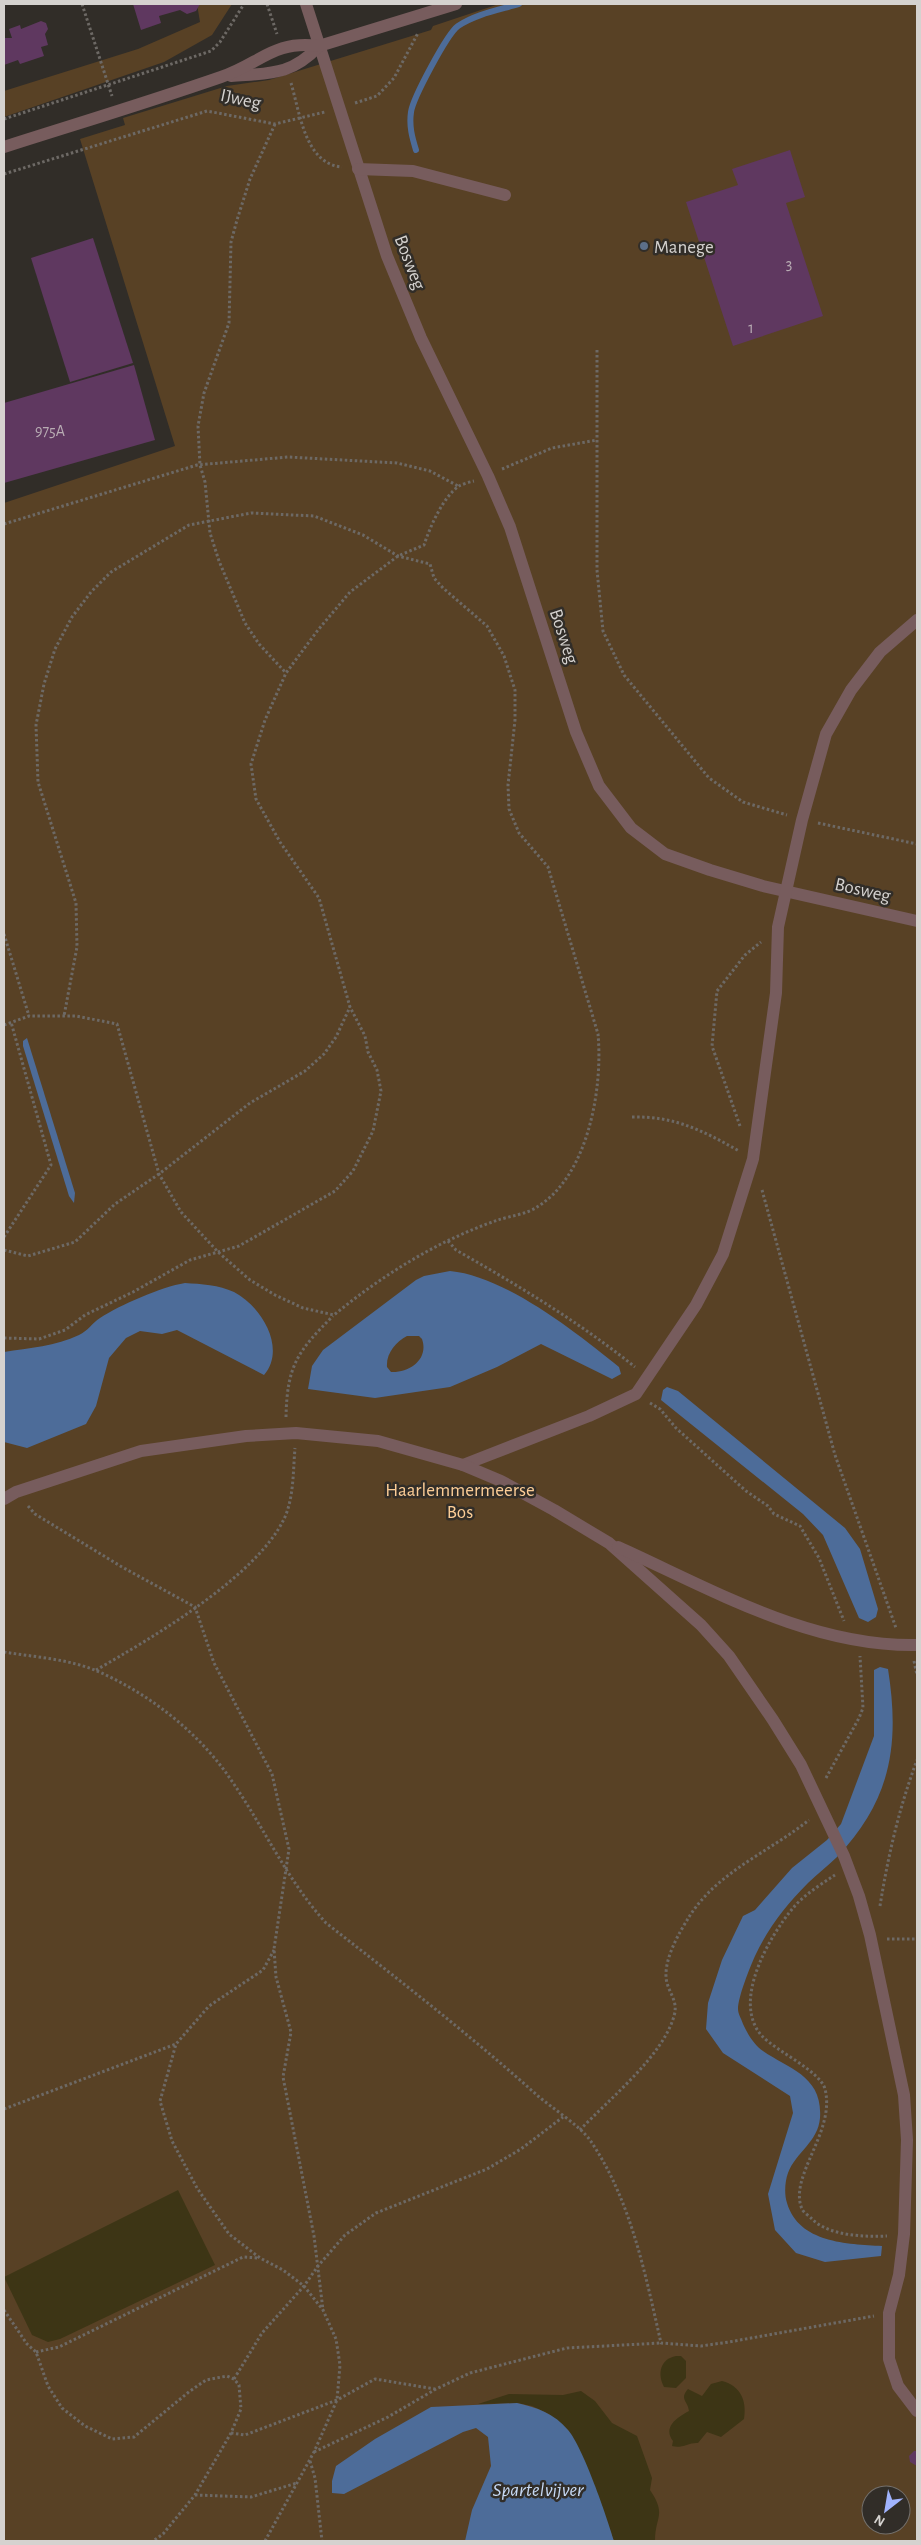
<svg xmlns="http://www.w3.org/2000/svg" width="921" height="2545" viewBox="0 0 921 2545" font-family="'Alegreya Sans',sans-serif">
<style>
.green{fill:#584125;fill-rule:evenodd}
.sand{fill:#3d3515}
.water{fill:#4d6c99;fill-rule:evenodd}
.lines{fill:none;stroke-linecap:round;stroke-linejoin:round}
.stream{stroke:#4d6c99;stroke-width:6}
.building{fill:#5f3860}
.path{stroke:#6d6965;stroke-width:3;stroke-dasharray:2.5 2.5;stroke-linecap:butt}
.minor{stroke:#775c5d;stroke-width:12}
.service-dot{fill:#5c6f8a;stroke:#312d28;stroke-width:2}
.labels{text-anchor:middle;stroke-width:5;stroke-linejoin:round;paint-order:stroke}
.number-label{font-size:16px;fill:#b8acb3}
.street-label{font-size:19px;fill:#d5d2cf;stroke:#312d28}
.poi-label{font-size:19px;fill:#d5d2cf;stroke:#312d28;text-anchor:start}
.park-label{font-size:19px;fill:#fccd96;stroke:#312d28}
.water-label{font-size:20px;font-style:italic;fill:#c6d9f5;stroke:#312d28}
</style>
<rect width="100%" height="100%" fill="#312d28"/>
<g class="green">
<path d="M197,4H232L212,35L164,62L4,117V91L138,49L200,22Z"/>
<path d="M499,4H917V2541H4V503L175,446L80,139L125,125L123,118L227,86L269,80L431,30L433,26ZM871,2495H901V2525H871Z"/>
</g>
<g class="sand">
<path d="M178,2190L215,2265L60,2339L48,2342L32,2335L4,2277Z"/>
<path d="M676,2356H681L686,2361V2378L676,2388L664,2387C657,2374 660,2359 676,2356Z"/>
<path d="M722,2381C741,2386 747,2401 744,2419L721,2437L707,2432L698,2443C689,2442 682,2449 672,2446L673,2441C663,2427 676,2418 689,2411C688,2401 679,2399 688,2389L702,2396L711,2384Z"/>
<path d="M581,2391L595,2401L612,2423L637,2436L652,2478L650,2490C667,2515 655,2516 655,2541H614L584,2461L568,2430L549,2414L532,2406L517,2403L478,2404L509,2394L563,2395Z"/>
</g>
<g class="water">
<path d="M27,1038L75,1193L74,1203L69,1196L23,1046V1041Z"/>
<path d="M450,1271C505,1276 577,1333 619,1367L621,1374L612,1379L541,1344L497,1367L450,1387L375,1398L308,1389L312,1366L323,1350L416,1280L424,1276ZM407,1336H419L422,1339C429,1359 410,1373 391,1372L387,1367C386,1353 396,1342 407,1336Z"/>
<path d="M185,1283C201,1284 219,1285 234,1292C261,1306 287,1348 264,1375L177,1330L162,1334L140,1331L126,1338L109,1358L96,1406L86,1424L27,1448L4,1442V1352C29,1348 56,1346 79,1335C88,1331 92,1323 100,1318C120,1305 161,1287 185,1283Z"/>
<path d="M667,1387L678,1391L845,1528L860,1549L878,1609L876,1617L868,1622L859,1618L823,1535L803,1514L661,1400L663,1390Z"/>
<path d="M880,1667L888,1669C900,1745 891,1800 837,1857C828,1866 817,1874 808,1883C787,1904 768,1928 755,1956C750,1967 738,1997 738,2009C738,2014 742,2020 743,2024C747,2033 754,2045 763,2051C789,2069 823,2076 820,2118C818,2142 796,2152 788,2173C785,2181 784,2194 787,2203C799,2243 847,2244 882,2246L881,2256L825,2262L796,2253L775,2230L768,2194L793,2113L790,2096L723,2053L706,2029L708,2003L722,1960L743,1916L755,1910L792,1868L827,1840L841,1824L874,1736V1670Z"/>
<path d="M517,2403C536,2407 555,2414 568,2430C583,2447 607,2517 614,2541H465L472,2510L491,2466L488,2437L476,2428L463,2432L344,2494L332,2493V2481L336,2466L375,2439L431,2407Z"/>
</g>
<g class="lines">
<path class="stream" d="M416,150C412,137 409,126 411,112C413,98 447,34 458,26C476,14 499,10 519,4"/>
</g>
<g class="building">
<path d="M133,4H200L196,11L187,14L180,10L159,16L161,23L141,30Z"/>
<path d="M41,21L46,23L48,29L45,34L48,45L41,47L44,56L20,64L18,60L4,65V38H12L9,29L20,25L21,29Z"/>
<path d="M790,150L805,197L786,203L823,316L733,346L686,202L738,185L732,169Z"/>
<path d="M93,238L133,363L70,382L31,258Z"/>
<path d="M134,365L155,440L4,483V403Z"/>
<path d="M914,2451H917V2466L910,2462L909,2456Z"/>
</g>
<g class="lines">
<g class="path">
<path d="M82,4L112,96"/>
<path d="M267,4L277,34"/>
<path d="M291,83C300,113 305,164 342,167"/>
<path d="M355,103L377,96L394,78L418,33"/>
<path d="M4,119L211,51L220,42L244,4"/>
<path d="M275,124L250,179L237,220L231,242L229,323L204,393L198,426L200,465L205,482L210,533L219,561L245,623L259,644L286,673"/>
<path d="M4,174L207,111L275,124L325,112"/>
<path d="M597,350V570L603,631L624,675L709,778L743,802L787,815"/>
<path d="M502,469L552,448L597,440"/>
<path d="M4,524L197,465L288,457L397,463L430,471L458,486"/>
<path d="M818,823L917,844"/>
<path d="M4,934L29,1016"/>
<path d="M4,1025L29,1016H76L117,1024L159,1174L181,1212L218,1252L250,1280L275,1295L303,1308L334,1315C368,1287 405,1262 445,1242C462,1234 480,1226 498,1220C510,1216 527,1214 537,1207C588,1176 603,1089 598,1034L548,867L519,833L509,809L508,785L515,720V690L504,656L487,626L443,588L434,578L430,564L398,556L363,535L314,516L251,513L189,525L111,572L91,592L72,617L55,649L44,684L36,725L38,782L76,903L77,947L64,1016"/>
<path d="M632,1117C674,1116 702,1130 739,1151"/>
<path d="M740,1126L712,1046L717,991L745,955L761,942"/>
<path d="M762,1190L835,1455L896,1628"/>
<path d="M4,1237L51,1165L11,1022"/>
<path d="M448,1241L456,1250C519,1286 579,1322 635,1367"/>
<path d="M4,1250L28,1256L75,1242L115,1204L159,1174L250,1103L305,1071L324,1054L336,1037L350,1007"/>
<path d="M4,1338L39,1339L65,1330L85,1315L133,1292L190,1260L239,1246L335,1191L353,1171L373,1131L381,1091L377,1070L368,1052L365,1036L350,1007L319,898L280,842L256,799L251,764L265,720L286,673L318,630L350,592L398,556L424,545C430,527 443,497 459,486C463,484 469,482 474,481"/>
<path d="M650,1403L660,1409L676,1428L746,1491L768,1506L774,1514L800,1526L819,1558L844,1621"/>
<path d="M286,1417C287,1365 298,1351 333,1316"/>
<path d="M28,1506L35,1514L122,1567L195,1607L214,1663L272,1774L289,1849L274,1949L276,1977L291,2032L283,2077L314,2236L323,2310"/>
<path d="M4,1652C34,1657 69,1659 97,1671C148,1693 197,1731 229,1777C263,1825 286,1879 326,1923C398,1979 470,2035 538,2096C552,2108 580,2126 590,2140C631,2200 645,2273 661,2343L701,2346L729,2342L874,2316"/>
<path d="M914,1661L917,1675"/>
<path d="M96,1670C152,1638 256,1577 284,1519C294,1498 293,1471 295,1448"/>
<path d="M826,1778L859,1718L863,1708L860,1656"/>
<path d="M835,1875C821,1884 804,1895 793,1908C769,1937 731,2002 762,2036C776,2051 820,2071 825,2089C836,2132 788,2176 802,2209C803,2212 809,2216 812,2219C829,2236 864,2237 887,2236"/>
<path d="M880,1906C888,1856 899,1808 917,1760"/>
<path d="M887,1939H917"/>
<path d="M4,2109L176,2044"/>
<path d="M580,2130C609,2099 663,2056 674,2016C679,2000 667,1992 666,1977C665,1957 679,1933 689,1917C717,1872 769,1852 809,1820"/>
<path d="M4,2310L27,2344L36,2352L48,2386L62,2408L85,2426L112,2439L134,2437L190,2391L206,2380L227,2376L234,2379L239,2385L241,2409L231,2433L195,2495L163,2534L153,2541"/>
<path d="M36,2352L59,2347L243,2257L259,2258"/>
<path d="M234,2379L262,2333L304,2286L318,2266L345,2235L376,2213L487,2169L521,2149L563,2117"/>
<path d="M231,2433L245,2435L337,2400L375,2379L435,2389"/>
<path d="M314,2452L388,2417L436,2389L470,2373L567,2348L661,2343"/>
<path d="M310,2461L315,2478L322,2541"/>
<path d="M195,2495L251,2497L297,2483"/>
<path d="M265,2541L314,2452L337,2400L340,2365L336,2339L323,2310L304,2286L283,2270L260,2258L229,2234L197,2188L172,2141L160,2101L176,2044L209,2006L263,1970L274,1950"/>
</g>
<g class="minor">
<path d="M306,4L387,256L421,338L488,476L510,527L576,732L599,786L631,828L665,854L710,870L763,886L917,921"/>
<path d="M231,76C269,73 291,76 319,46"/>
<path d="M4,147C76,124 149,102 221,77C260,64 273,40 319,46L456,4"/>
<path d="M358,169L413,171L505,195"/>
<path d="M463,1465L589,1416L636,1394L696,1305L723,1254L753,1159L776,993L778,927L802,820L826,734L851,690L880,652L917,620"/>
<path d="M4,1499L16,1492L141,1451L246,1436L296,1433L378,1441L463,1465L501,1481L554,1510L609,1543L701,1625L729,1656L773,1720L801,1765L844,1856L859,1896L870,1935L904,2095L907,2140L904,2234L899,2275L889,2313V2359L898,2386L917,2411"/>
<path d="M618,1547C713,1590 811,1647 917,1645"/>
</g>
</g>
<circle class="service-dot" cx="644" cy="246" r="5"/>
<g class="labels">
<g class="number-label">
<text x="789" y="269">3</text>
<text x="751" y="333">1</text>
<text x="50" y="436">975A</text>
</g>
<g class="street-label">
<text transform="translate(241 98) rotate(12)" y="7">IJweg</text>
<text transform="translate(411 262) rotate(69)" y="7">Bosweg</text>
<text transform="translate(565 636) rotate(72)" y="7">Bosweg</text>
<text transform="translate(863 889) rotate(13)" y="7">Bosweg</text>
</g>
<g class="poi-label">
<text x="654" y="253">Manege</text>
</g>
<g class="park-label">
<text x="460" y="1496">Haarlemmermeerse<tspan x="460" dy="22">Bos</tspan></text>
</g>
<g class="water-label">
<text x="538" y="2496">Spartelvijver</text>
</g>
</g>
<rect width="921" height="2545" fill="none" stroke="#d5d2cf" stroke-width="10"/>
<g transform="translate(886 2510) rotate(211)"><circle r="24" fill="#312d28" stroke="#736f6b"/>
<path d="M0-4L9 19L0 12L-9 19Z" fill="#a0b3fd"/>
<text y="-8" font-size="14" font-weight="bold" text-anchor="middle" fill="#d5d2cf">N</text>
</g>
</svg>
